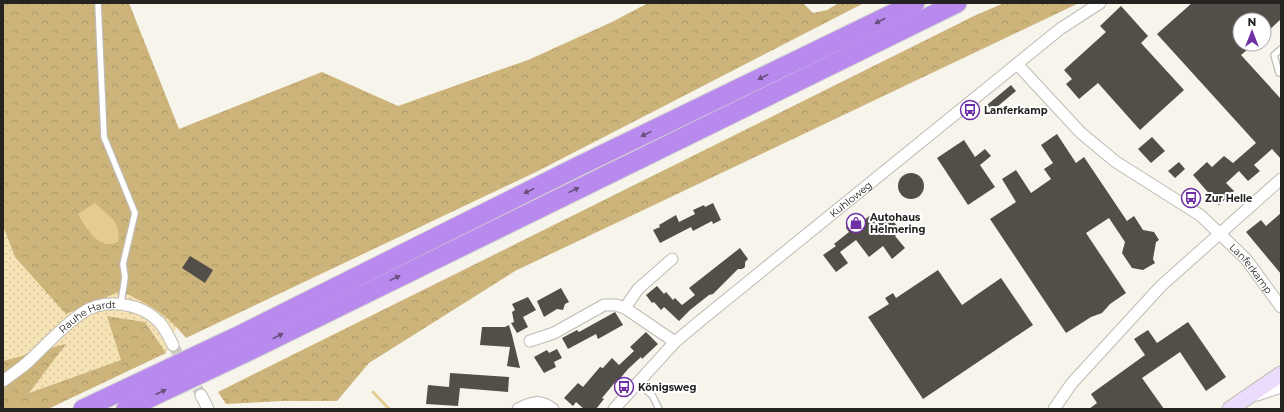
<svg xmlns="http://www.w3.org/2000/svg" width="1284" height="412" viewBox="0 0 1284 412" font-family="Montserrat,sans-serif">
<style>
.grass{fill:url(#grass-dots)}
.forest{fill:url(#forest-crowns)}
.water{fill:#e4cc91}
.lines{fill:none;stroke-linecap:round;stroke-linejoin:round}
.stream{stroke:#e4cc91;stroke-width:3}
.building{fill:#524f49}
.street-tunnel{stroke:#cdcac3;stroke-width:11;stroke-dasharray:11 5.5;stroke-linecap:butt}
.lane-casing{stroke:#bebbb4;stroke-width:8}
.street-casing{stroke:#bebbb4;stroke-width:13}
.secondary-casing{stroke:#bebbb4;stroke-width:17}
.highway-casing{stroke:#d3d3d2;stroke-width:21}
.lane{stroke:#fff;stroke-width:5.5}
.street{stroke:#fff;stroke-width:11}
.secondary{stroke:#eadcfa;stroke-width:15}
.highway{stroke:#b98aed;stroke-width:19}
.oneway{fill:#67517c}
.labels{text-anchor:middle;stroke-width:4;stroke-linejoin:round;paint-order:stroke}
.poi-label{font-size:10px;font-weight:bold;fill:#242320;stroke:#fff;text-anchor:start}
.street-label{font-size:10px;fill:#242320;stroke:#fff}
</style>
<defs>
<pattern id="grass-dots" width="8" height="8" patternUnits="userSpaceOnUse"><rect width="8" height="8" fill="#f5e2b5"/><path d="M2 2h.1M6 6h.1" fill="none" stroke="#d2c29b" stroke-width="1.8" stroke-linecap="round"/></pattern>
<pattern id="forest-crowns" width="20" height="18" patternUnits="userSpaceOnUse"><rect width="20" height="18" fill="#ccb47a"/><path d="M2 6a3 3 0 1 1 6 0M12 15a3 3 0 1 1 6 0" fill="none" stroke="#af9a69"/></pattern>
</defs>
<rect width="100%" height="100%" fill="#f7f4ec"/>
<path class="grass" d="M3,226L15,257L121,291L158,309L177,326L166,353L145,322L108,316L122,360L28,393L65,345L3,361Z"/>
<g class="forest">
<path d="M3,3H129L179,129L322,72L398,106L528,60L612,22L648,3H803L813,13L827,10L839,3H864L536,172L186,338C166,313 149,305 121,291L66,314L15,257L3,226Z"/>
<path d="M1004,3H1079L515,271L369,363L337,401H283L226,404L218,392L976,15Z"/>
<path d="M107,316L145,322L166,353L48,409H3V361L66,344L29,393L121,360Z"/>
</g>
<path class="water" d="M95,203C109,217 122,221 118,242C99,251 86,228 78,214Z"/>
<g class="lines">
<path class="stream" d="M373,392L389,409"/>
</g>
<g class="building">
<path d="M1192,3H1281V19L1264,35V20H1240V44H1254L1241,55L1281,99V159L1272,149L1254,165L1260,171L1248,181L1239,171L1226,183L1234,191L1219,205L1193,175L1207,162L1212,167L1224,156L1233,163L1256,143L1157,34Z"/>
<path d="M1121,6L1148,36L1141,43L1184,90L1140,130L1098,83L1079,99L1066,84L1072,79L1064,70L1106,32L1100,26Z"/>
<path d="M1011,85L1016,91L992,111L987,105Z"/>
<path d="M1057,134L1076,163L1084,157L1127,221L1134,216L1143,230L1154,232L1159,240L1156,242L1153,259L1155,263L1143,270L1132,268L1122,253L1125,242L1109,218L1086,233L1126,293L1110,304L1102,313L1091,317L1066,333L990,219L1016,202L1002,179L1016,170L1031,193L1051,179L1044,169L1053,163L1041,145Z"/>
<path d="M1152,137L1165,151L1151,163L1138,149Z"/>
<path d="M964,140L975,157L985,149L991,156L980,165L995,187L968,205L937,158Z"/>
<path d="M1179,162L1185,169L1175,178L1168,171Z"/>
<circle cx="911" cy="186" r="13"/>
<path d="M713,203L721,220L713,224L712,221L693,231L691,227L660,243L653,230L660,227L659,225L676,215L679,222L695,214L693,210L704,205L705,207Z"/>
<path d="M875,212L879,217L886,212L901,231L895,236L905,248L892,259L883,246L869,257L856,240L840,252L848,263L836,272L823,255L836,246L834,244L849,232L846,228L847,222L855,215L861,216L864,220Z"/>
<path d="M1281,213V274L1246,232L1261,220L1266,226Z"/>
<path d="M740,248L748,259L745,262V267L742,269H738L713,294L709,295L690,310L679,321L664,307L661,310L654,302L652,303L646,295L657,286L664,294L666,292L673,300L675,298L682,305L695,295L689,288Z"/>
<path d="M190,256L213,270L205,283L182,268Z"/>
<path d="M938,270L962,305L1001,278L1033,325L923,399L868,317L889,304L885,298L893,293L896,298Z"/>
<path d="M561,288L569,302L565,304L563,310L557,309L544,317L537,301Z"/>
<path d="M528,297L536,310L523,317L528,327L517,333L511,323L514,322L512,312L515,310L512,304Z"/>
<path d="M615,312L623,325L598,339L596,334L568,349L562,338L577,330L579,332Z"/>
<path d="M1188,322L1226,377L1206,391L1180,352L1142,378L1164,409H1089L1097,403L1091,394L1145,355L1134,339L1148,330L1157,343Z"/>
<path d="M509,325L512,335L520,368L507,366L510,347L480,345L482,327H505Z"/>
<path d="M646,332L658,344L642,359L641,357L628,369L618,381L617,380L602,398L604,399L596,409H584L576,402L573,406L564,398L578,383L583,387L600,367L603,368L612,358L619,365L634,351L630,347Z"/>
<path d="M557,349L562,358L554,362L556,367L544,373L534,357L547,350L549,353Z"/>
<path d="M450,373L509,377L508,392L460,388L458,406L426,404L428,385L449,387Z"/>
</g>
<g class="lines">
<path class="street-tunnel" d="M173,345L201,395"/>
<defs>
<g id="lane">
<path d="M98,3L104,137L135,213L123,264L125,277L121,303"/>
<path d="M1281,49L1274,55L1279,73H1281"/>
<path d="M637,383L652,395L659,409"/>
</g>
<g id="street">
<path id="s1" d="M1017,64L1081,133L1116,162L1200,215L1246,259L1281,307"/>
<path d="M625,308L638,289L672,259"/>
<path d="M530,341L554,333L604,305H616L625,308L675,342"/>
<path id="s2" d="M3,381C12,374 22,368 30,360C47,344 63,326 82,313C104,298 140,302 159,322C165,328 169,337 173,345"/>
<path d="M201,395L208,409"/>
<path d="M1257,395L1281,387"/>
<path d="M518,409C531,402 540,399 553,409"/>
<path id="s3" d="M614,409L675,342L700,321L1060,29L1100,3"/>
<path d="M1054,409L1072,383L1161,286L1281,179"/>
</g>
<path id="secondary" d="M1230,409L1281,374"/>
<g id="highway">
<path d="M83,409L240,335L579,166L915,3"/>
<path d="M126,409L251,350L957,3"/>
</g>
</defs>
<use href="#lane" class="lane-casing"/>
<use href="#street" class="street-casing"/>
<use href="#secondary" class="secondary-casing"/>
<use href="#highway" class="highway-casing"/>
<use href="#lane" class="lane"/>
<use href="#street" class="street"/>
<use href="#secondary" class="secondary"/>
<use href="#highway" class="highway"/>
</g>
<defs><path id="oneway-solid" d="M-6-.8H1V-3.2L6.5 0L1 3.2V.8H-6Z"/></defs>
<g class="oneway">
<use href="#oneway-solid" transform="translate(880 21) rotate(153)"/>
<use href="#oneway-solid" transform="translate(763 77) rotate(154)"/>
<use href="#oneway-solid" transform="translate(646 134) rotate(154)"/>
<use href="#oneway-solid" transform="translate(574 190) rotate(-26)"/>
<use href="#oneway-solid" transform="translate(529 191) rotate(154)"/>
<use href="#oneway-solid" transform="translate(395 278) rotate(-26)"/>
<use href="#oneway-solid" transform="translate(278 336) rotate(-27)"/>
<use href="#oneway-solid" transform="translate(161 392) rotate(-25)"/>
</g>
<defs>
<symbol id="bus-ring" viewBox="-11 -11 22 22"><circle r="9.5" fill="#fff" stroke="#6f30a6" stroke-width="1.5"/><path d="M-5-6H5V4H4V6H2V4H-2V6H-4V4H-5ZM-3.5-4V0h7V-4ZM-3.5 1.2v1.5H-2V1.2ZM2 1.2v1.5H3.5V1.2Z" fill="#6f30a6"/></symbol>
<symbol id="shop-ring" viewBox="-11 -11 22 22"><circle r="9.5" fill="#fff" stroke="#6f30a6" stroke-width="1.5"/><path d="M-5-2.5h2.3a2.7 3.5 0 0 1 5.4 0H5L5.5 6h-11ZM-1.5-2.5h3a1.5 2.3 0 0 0-3 0Z" fill="#6f30a6"/></symbol>
</defs>
<g fill-rule="evenodd">
<use href="#bus-ring" x="959" y="99" width="22" height="22"/>
<use href="#bus-ring" x="1180" y="187" width="22" height="22"/>
<use href="#shop-ring" x="845" y="212" width="22" height="22"/>
<use href="#bus-ring" x="613" y="376" width="22" height="22"/>
</g>
<g class="labels">
<g class="poi-label">
<text x="984" y="114">Lanferkamp</text>
<text x="1205" y="202">Zur Helle</text>
<text x="870" y="221">Autohaus<tspan x="870" dy="12">Helmering</tspan></text>
<text x="638" y="391">Königsweg</text>
</g>
<g class="street-label">
<text dy="4" stroke="none"><textPath href="#s3" startOffset="317">Kuhloweg</textPath></text>
<text dy="4" stroke="none"><textPath href="#s1" startOffset="313">Lanferkamp</textPath></text>
<text dy="4" stroke="none"><textPath href="#s2" startOffset="108">Rauhe Hardt</textPath></text>
</g>
</g>
<rect width="1284" height="412" fill="none" stroke="#242320" stroke-width="8"/>
<g transform="translate(1252 32)"><circle r="19" fill="#ffffff" stroke="#a7a7a6"/>
<path d="M0-3L7 15L0 10L-7 15Z" fill="#6f30a6"/>
<text y="-6" font-size="11" font-weight="bold" text-anchor="middle" fill="#242320">N</text>
</g>
</svg>
